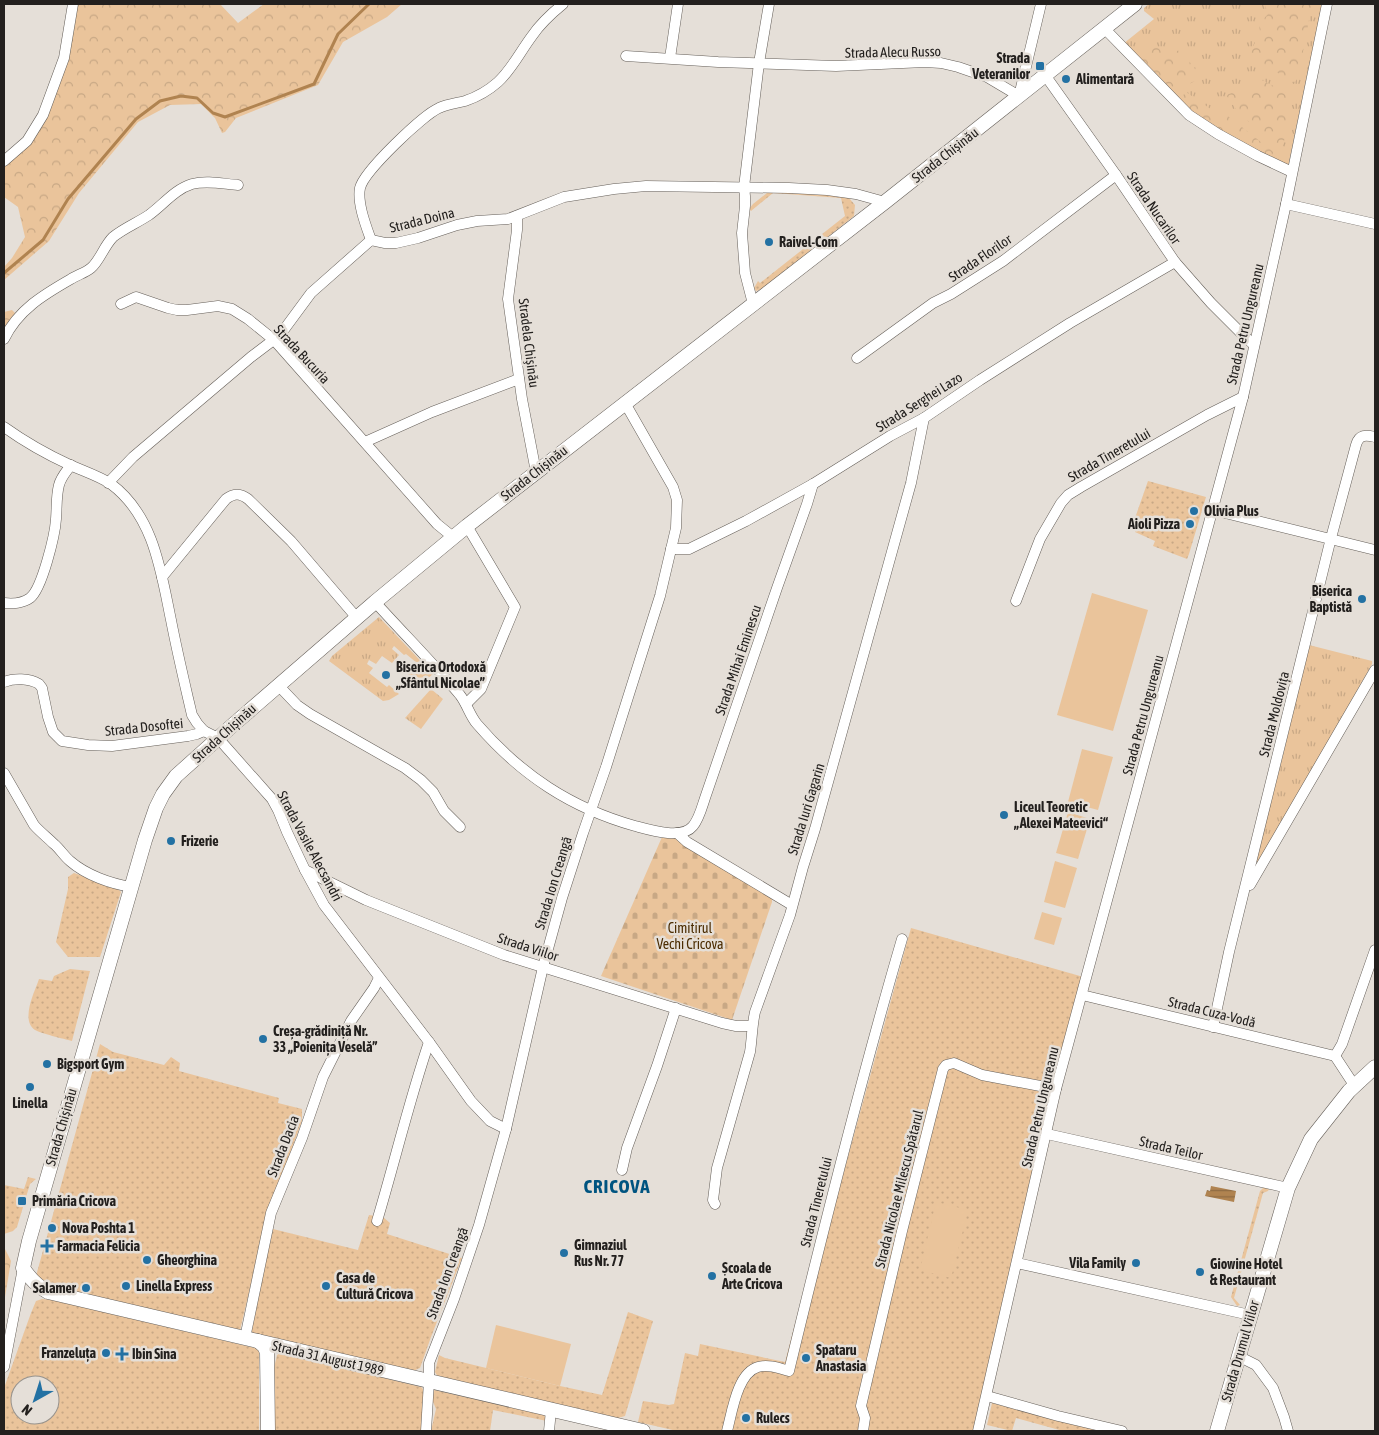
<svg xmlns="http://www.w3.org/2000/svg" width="1379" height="1435" viewBox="0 0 1379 1435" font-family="'Asap Condensed',sans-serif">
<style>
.grass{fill:url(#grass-tufts)}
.forest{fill:url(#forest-crowns)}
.cemetery{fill:url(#cemetery-stones)}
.garden{fill:url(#garden-dots);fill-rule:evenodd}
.pitch{fill:#eac49b}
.water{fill:url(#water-rules)}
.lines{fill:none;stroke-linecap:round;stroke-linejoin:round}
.stream{stroke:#b08350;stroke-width:3}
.street-casing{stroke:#655f59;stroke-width:11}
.secondary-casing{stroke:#655f59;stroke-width:15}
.street{stroke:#fff;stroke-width:10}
.secondary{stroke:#fff;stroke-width:14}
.poi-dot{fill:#2371a3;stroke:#e5dfd8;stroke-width:2}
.labels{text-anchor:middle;stroke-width:5;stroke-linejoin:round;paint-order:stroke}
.street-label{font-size:14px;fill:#23201e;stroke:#e5dfd8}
.poi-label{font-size:14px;font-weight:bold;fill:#23201e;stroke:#e5dfd8;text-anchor:start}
.park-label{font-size:14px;fill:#4b2c00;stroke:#e5dfd8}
.district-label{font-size:19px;font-weight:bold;letter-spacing:1px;fill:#005480;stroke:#e5dfd8}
</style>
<defs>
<pattern id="grass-tufts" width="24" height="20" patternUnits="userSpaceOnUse" patternTransform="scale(1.25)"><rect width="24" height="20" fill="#eac49b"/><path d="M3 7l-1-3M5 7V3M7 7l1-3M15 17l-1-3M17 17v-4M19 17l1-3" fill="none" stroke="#c8a885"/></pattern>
<pattern id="forest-crowns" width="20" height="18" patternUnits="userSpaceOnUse" patternTransform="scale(1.25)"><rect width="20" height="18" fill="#eac49b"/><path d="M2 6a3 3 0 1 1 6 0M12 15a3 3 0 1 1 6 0" fill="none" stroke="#c8a885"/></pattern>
<pattern id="cemetery-stones" width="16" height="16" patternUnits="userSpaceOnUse" patternTransform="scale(1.25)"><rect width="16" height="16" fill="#eac49b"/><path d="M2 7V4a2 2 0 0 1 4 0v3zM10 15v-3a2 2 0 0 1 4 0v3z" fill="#c8a885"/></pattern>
<pattern id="garden-dots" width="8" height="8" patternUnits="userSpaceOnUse" patternTransform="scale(1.25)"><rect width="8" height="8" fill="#eac49b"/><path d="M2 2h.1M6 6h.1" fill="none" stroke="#c8a885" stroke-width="1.8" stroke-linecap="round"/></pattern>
<pattern id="water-rules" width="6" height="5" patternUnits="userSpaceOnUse" patternTransform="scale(1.25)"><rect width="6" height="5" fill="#b08350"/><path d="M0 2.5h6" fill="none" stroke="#8f6b42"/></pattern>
</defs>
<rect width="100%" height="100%" fill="#e5dfd8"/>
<g class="grass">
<path d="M1149,4H1322L1288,167L1196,118L1123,44L1154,19L1144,11V8Z"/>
<path d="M379,617L433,674L427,679L420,681L418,677L412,678L413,682L407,680L409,678L407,676L417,663L406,654L404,655L394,646L392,649L399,655L392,663L382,656L376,664L369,660L367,664L373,668L369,673L387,687L389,685L399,694L389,700L383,701L329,661L332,656Z"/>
<path d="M1309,645L1372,661V664L1260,862H1257V857L1283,755Z"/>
<path d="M431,689L443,699L421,729L405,718Z"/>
</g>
<g class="forest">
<path d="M78,4H220L238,23L264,4H402L387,17L343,42L318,85L236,118L225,132L222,133L215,118L201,104L170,105L138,122L79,193L49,241L4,280V267L12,258L25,237L18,207L4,197V165L45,116L76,6Z"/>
<path d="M1266,4H1312L1298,78L1294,83L1249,55L1260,32L1259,24L1268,14L1265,5Z"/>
<path d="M1158,47L1167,50L1181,51L1199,74L1195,81L1189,84L1170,88L1140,58C1143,48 1149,48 1158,47Z"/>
<path d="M1258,78L1289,94L1288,129L1282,147L1279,148L1239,113L1226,95L1251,86Z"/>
<path d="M1186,92L1215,112L1224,113L1280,157L1277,159L1254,149L1200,118L1179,100Z"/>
<path d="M12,310L15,313L4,332V312Z"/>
<path d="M4,1247L11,1261L4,1303Z"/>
</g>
<path class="cemetery" d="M674,836L772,897V902L732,1020L601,976L662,837Z"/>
<g class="garden">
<path d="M772,189L843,195L849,198L855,205L854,216L762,289L756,291L754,288L758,281L760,283L845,216L841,198L773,193L751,211L749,209L753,204Z"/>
<path d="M1148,481L1206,497L1189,554L1187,559L1153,546L1155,541L1135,532V518Z"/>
<path d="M74,873L117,888L121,892L100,957H68L56,942L68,889V877Z"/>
<path d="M911,928L1087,978L974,1431H677L638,1422L643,1401L669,1405L674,1404L685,1353L698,1356L700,1344L785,1362L825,1211L836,1200Z"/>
<path d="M70,969L90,971L72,1041C64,1039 40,1033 35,1030C20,1020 35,991 39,979L52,981L54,976Z"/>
<path d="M100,1044L113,1052L164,1065L171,1057L180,1063L179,1071L279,1098L278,1103L302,1109V1121L268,1214L240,1330L52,1288L36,1276Z"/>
<path d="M28,1177L36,1179L30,1184L17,1227L13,1231L4,1234V1185L24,1189Z"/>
<path d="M1270,1187L1268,1191L1263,1193L1234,1298L1240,1305L1237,1306L1231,1297L1260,1191L1263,1188Z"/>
<path d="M369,1215L383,1217L390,1223L387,1234L462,1258L431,1337L420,1368L413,1371L254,1335L250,1329L273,1229L358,1250Z"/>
<path d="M42,1299L53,1300L259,1349V1431H4V1388L31,1313L36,1301ZM20,1385H50V1415H20Z"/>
<path d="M628,1312L653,1321L625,1416L618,1418L438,1377L435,1372L439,1355L445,1358L560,1386L602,1395Z"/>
<path d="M280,1353L421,1387L424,1390L422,1431H273L274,1368L277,1355Z"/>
<path d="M434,1390L544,1415L547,1421L493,1410L490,1431H431L436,1409L432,1399Z"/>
<path d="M992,1403L1103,1431H1063L1016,1418L1012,1431L987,1425Z"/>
</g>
<g class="pitch">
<path d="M1092,593L1148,610L1113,731L1057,715Z"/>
<path d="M1082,749L1113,757L1098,810L1068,802Z"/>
<path d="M1068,812L1090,819L1078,859L1056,853Z"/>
<path d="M1055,861L1077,868L1065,908L1044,902Z"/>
<path d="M1042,912L1062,918L1054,945L1034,939Z"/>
<path d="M936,1202L968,1210L951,1278L920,1270Z"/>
<path d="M496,1325L571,1344L560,1386L486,1368Z"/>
</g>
<path class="water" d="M1211,1186L1236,1191L1234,1202L1205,1196L1207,1190L1210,1191Z"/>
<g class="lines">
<path class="stream" d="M4,273L43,240L68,199L136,119L160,101L181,96L197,98L213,113L225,117L314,84L338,34L369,4"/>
<defs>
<g id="street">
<path d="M1104,28L1189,115L1218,134L1258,156L1292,172"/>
<path d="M626,56L718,62L836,66L925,62L941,63L958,67L987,77L1019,96L1041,4"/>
<path d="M670,58L678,4"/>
<path d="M1045,75L1116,175L1175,262L1211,303L1242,334L1254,345"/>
<path d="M4,161L27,141L43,115L64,58L73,4"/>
<path d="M1286,204L1375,224"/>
<path d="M517,216V230L508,299L522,399L536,472"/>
<path d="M371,240L385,243H396L418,238L457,225L477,221L508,219L564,197L614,189L646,186L789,188L827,190L856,194L885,202"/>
<path d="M371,240C366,226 357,203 360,188C364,171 423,115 439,108C447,104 457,103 465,101C477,97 489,90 498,82C512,69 520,52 532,36C540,24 552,13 563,4"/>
<path d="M121,304L136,297L168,308L177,310H187L218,306L232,309L248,319L274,340L437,524L453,537"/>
<path d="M753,304L745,273L742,233L745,206V196L744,187L759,63L769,4"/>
<path d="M4,339C18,310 43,295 71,279C77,275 85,273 91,268C99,262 104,246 113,237C124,228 137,223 149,215C163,205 175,189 192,184C207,180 224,184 238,185"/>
<path d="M857,358L933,303L951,294L1003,261L1116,175"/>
<path d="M4,427C25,442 46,454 70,465C83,471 99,476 111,484C154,516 161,572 171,620C176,646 182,672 188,698L192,715L197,723L204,731L218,738L272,799L278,810L287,832L305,870L324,905L429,1042L471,1101L490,1121L506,1129"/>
<path d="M365,442L432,412L519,379"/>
<path d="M108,483L133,457L251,357L280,335L311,293L371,240"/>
<path d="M1213,510L1375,550"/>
<path d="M671,549H689L746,521L813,484L890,436L924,418L980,380L1070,323L1175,262"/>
<path d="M162,577L226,499C234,493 240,493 248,499L291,541L357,618"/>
<path d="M1016,601L1040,539L1061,503L1068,495L1081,487L1207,415L1243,397"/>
<path d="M375,602C403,633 433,663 460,695C467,704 470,716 477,724C521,775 571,808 635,826C650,830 682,840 693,826C699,819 702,807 705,798L777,588L807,504L813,484"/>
<path d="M4,603C12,604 23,603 30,598C42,589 55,535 56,519C57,508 56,496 59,485C61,477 66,472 71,465"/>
<path d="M4,682C14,678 29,678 39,684L42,688L48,717L53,732L62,741L88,745L112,746L188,736L197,734L204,731"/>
<path d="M278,685L297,705L310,714L405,768L421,780L433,792L444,811L460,827"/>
<path d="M466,704L481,689L515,607L467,526"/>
<path d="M4,773L34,825C40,832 47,837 54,844C60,849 64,856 70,861C86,875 111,884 132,887"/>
<path d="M677,833L687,842L792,905"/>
<path d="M305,870L366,900L504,955L722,1023L736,1026H752"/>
<path d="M1250,885L1375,670"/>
<path d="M1082,995L1335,1056"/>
<path d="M1213,1027L1229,952L1331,538L1356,445C1359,434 1366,435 1375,437"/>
<path d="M1335,1056L1342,1044L1375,950"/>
<path d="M1335,1056L1354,1085"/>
<path d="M1047,1134L1288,1188"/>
<path d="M622,1170L627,1148L657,1066L676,1008"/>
<path d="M715,1204L713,1200L717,1168L750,1052C752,1039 752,1025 755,1012L790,915L803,867L815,829L911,483L924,418"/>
<path d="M377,1221C395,1161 409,1101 429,1042"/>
<path d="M1017,1263L1250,1315"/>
<path d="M245,1338L271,1213L302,1138L323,1077L351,1021L374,988L379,978"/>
<path d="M1238,1356L1256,1365L1273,1388L1284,1417L1288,1431"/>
<path d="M4,1367L23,1268"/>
<path d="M987,1396L1058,1416L1122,1431"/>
<path d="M426,1431L429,1381V1363L454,1299L479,1225L506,1129L543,967L562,898L583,833L606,767L660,596L676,528L677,500L673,487L625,403"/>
<path d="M549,1431L551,1410"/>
<path d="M727,1431C732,1413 737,1373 758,1367C768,1364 779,1368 789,1371C824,1226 860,1082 902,939"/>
<path d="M863,1431L865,1418L861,1406L902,1231L943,1069L946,1065L954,1063L982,1075L1056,1089"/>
<path d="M978,1431L1056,1089L1243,397L1286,204L1327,4"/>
</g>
<g id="secondary">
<path d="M258,1341L264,1346L267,1352L268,1431"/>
<path d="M643,1431L48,1292C37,1286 30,1279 23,1268L29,1241L145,840L156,808L163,794L176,776L234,724L375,602L467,526L885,202L1135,4"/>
<path d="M1217,1431L1288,1188L1311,1139L1349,1091L1375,1067"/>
</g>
</defs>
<use href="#street" class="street-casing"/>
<use href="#secondary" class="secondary-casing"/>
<use href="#street" class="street"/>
<use href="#secondary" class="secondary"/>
</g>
<g class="poi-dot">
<rect x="1035" y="61" width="10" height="10" rx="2.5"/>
<circle cx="1066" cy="79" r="5"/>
<circle cx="769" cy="242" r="5"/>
<circle cx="1194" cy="511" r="5"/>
<circle cx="1190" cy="524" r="5"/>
<circle cx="1362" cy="599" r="5"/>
<circle cx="386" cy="675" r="5"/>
<circle cx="1004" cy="815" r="5"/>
<circle cx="171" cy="841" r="5"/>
<circle cx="263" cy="1039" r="5"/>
<circle cx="47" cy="1064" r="5"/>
<circle cx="30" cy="1087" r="5"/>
<rect x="17" y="1196" width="10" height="10" rx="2.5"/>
<circle cx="52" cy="1228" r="5"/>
<path d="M44.5 1238.5h5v5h5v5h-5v5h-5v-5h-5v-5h5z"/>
<circle cx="564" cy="1253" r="5"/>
<circle cx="147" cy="1260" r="5"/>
<circle cx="1136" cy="1263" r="5"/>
<circle cx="1200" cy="1272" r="5"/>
<circle cx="712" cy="1276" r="5"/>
<circle cx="126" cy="1286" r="5"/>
<circle cx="326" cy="1286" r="5"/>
<circle cx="86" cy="1288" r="5"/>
<circle cx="106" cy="1353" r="5"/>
<path d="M119.5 1346.5h5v5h5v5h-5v5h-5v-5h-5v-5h5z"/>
<circle cx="806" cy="1358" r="5"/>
<circle cx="746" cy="1418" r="5"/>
</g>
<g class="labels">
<g class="street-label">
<text transform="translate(893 52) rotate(-1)" y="5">Strada Alecu Russo</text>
<text transform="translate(945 155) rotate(-38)" y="5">Strada Chișinău</text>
<text transform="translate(1154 208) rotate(56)" y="5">Strada Nucarilor</text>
<text transform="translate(422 220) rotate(-14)" y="5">Strada Doina</text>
<text transform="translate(980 258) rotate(-34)" y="5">Strada Florilor</text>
<text transform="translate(1245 324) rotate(-77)" y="5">Strada Petru Ungureanu</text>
<text transform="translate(529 343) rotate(83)" y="5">Stradela Chişinău</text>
<text transform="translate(302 354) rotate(47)" y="5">Strada Bucuria</text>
<text transform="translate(919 402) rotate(-32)" y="5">Strada Serghei Lazo</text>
<text transform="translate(1109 455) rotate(-30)" y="5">Strada Tineretului</text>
<text transform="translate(534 473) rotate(-38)" y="5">Strada Chișinău</text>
<text transform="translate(738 660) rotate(-71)" y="5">Strada Mihai Eminescu</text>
<text transform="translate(1274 714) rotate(-76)" y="5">Strada Moldovița</text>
<text transform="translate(1143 715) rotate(-75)" y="5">Strada Petru Ungureanu</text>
<text transform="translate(144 727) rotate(-6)" y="5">Strada Dosoftei</text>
<text transform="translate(224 733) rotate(-42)" y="5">Strada Chișinău</text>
<text transform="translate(806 809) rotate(-73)" y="5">Strada Iuri Gagarin</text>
<text transform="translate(310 846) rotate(62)" y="5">Strada Vasile Alecsandri</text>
<text transform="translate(553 883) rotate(-73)" y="5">Strada Ion Creangă</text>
<text transform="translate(528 947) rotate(18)" y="5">Strada Viilor</text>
<text transform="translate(1212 1012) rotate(14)" y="5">Strada Cuza-Vodă</text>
<text transform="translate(1040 1107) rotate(-77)" y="5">Strada Petru Ungureanu</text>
<text transform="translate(61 1127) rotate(-74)" y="5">Strada Chișinău</text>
<text transform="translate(283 1146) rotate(-69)" y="5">Strada Dacia</text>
<text transform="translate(1171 1148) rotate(13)" y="5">Strada Teilor</text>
<text transform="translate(899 1189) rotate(-76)" y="5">Strada Nicolae Milescu Spătarul</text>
<text transform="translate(816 1202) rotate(-76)" y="5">Strada Tineretului</text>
<text transform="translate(447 1273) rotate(-70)" y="5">Strada Ion Creangă</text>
<text transform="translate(1240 1351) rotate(-74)" y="5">Strada Drumul Viilor</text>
<text transform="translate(328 1358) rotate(13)" y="5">Strada 31 August 1989</text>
</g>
<g class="poi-label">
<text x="1030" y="63" text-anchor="end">Strada<tspan x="1030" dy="16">Veteranilor</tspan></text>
<text x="1076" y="84">Alimentară</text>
<text x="779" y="247">Raivel-Com</text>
<text x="1204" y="516">Olivia Plus</text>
<text x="1180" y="529" text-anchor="end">Aioli Pizza</text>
<text x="1352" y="596" text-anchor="end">Biserica<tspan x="1352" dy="16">Baptistă</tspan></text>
<text x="396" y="672">Biserica Ortodoxă<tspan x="396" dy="16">„Sfântul Nicolae”</tspan></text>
<text x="1014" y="812">Liceul Teoretic<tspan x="1014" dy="16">„Alexei Mateevici“</tspan></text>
<text x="181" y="846">Frizerie</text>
<text x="273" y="1036">Creșa-grădiniță Nr.<tspan x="273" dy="16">33 „Poienița Veselă”</tspan></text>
<text x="57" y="1069">Bigsport Gym</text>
<text x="30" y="1108" text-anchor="middle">Linella</text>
<text x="32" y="1206">Primăria Cricova</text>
<text x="62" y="1233">Nova Poshta 1</text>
<text x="574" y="1250">Gimnaziul<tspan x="574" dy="16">Rus Nr. 77</tspan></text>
<text x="57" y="1251">Farmacia Felicia</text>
<text x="157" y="1265">Gheorghina</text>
<text x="1126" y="1268" text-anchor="end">Vila Family</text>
<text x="1210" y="1269">Giowine Hotel<tspan x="1210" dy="16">&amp; Restaurant</tspan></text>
<text x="722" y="1273">Școala de<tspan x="722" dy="16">Arte Cricova</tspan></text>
<text x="336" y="1283">Casa de<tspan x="336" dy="16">Cultură Cricova</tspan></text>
<text x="136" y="1291">Linella Express</text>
<text x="76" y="1293" text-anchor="end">Salamer</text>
<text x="816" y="1355">Spataru<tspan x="816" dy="16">Anastasia</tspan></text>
<text x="96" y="1358" text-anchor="end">Franzeluța</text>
<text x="132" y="1359">Ibin Sina</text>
<text x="756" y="1423">Rulecs</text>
</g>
<g class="park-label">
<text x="690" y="933">Cimitirul<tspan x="690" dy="16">Vechi Cricova</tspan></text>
</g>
<g class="district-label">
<text x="617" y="1193">CRICOVA</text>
</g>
</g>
<rect width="1379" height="1435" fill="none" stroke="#23201e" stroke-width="10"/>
<g transform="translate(35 1400) rotate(219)"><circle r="24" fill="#e5dfd8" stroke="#97938e"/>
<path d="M0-4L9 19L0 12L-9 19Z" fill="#2371a3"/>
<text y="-8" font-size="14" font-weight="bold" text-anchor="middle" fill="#23201e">N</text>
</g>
</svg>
